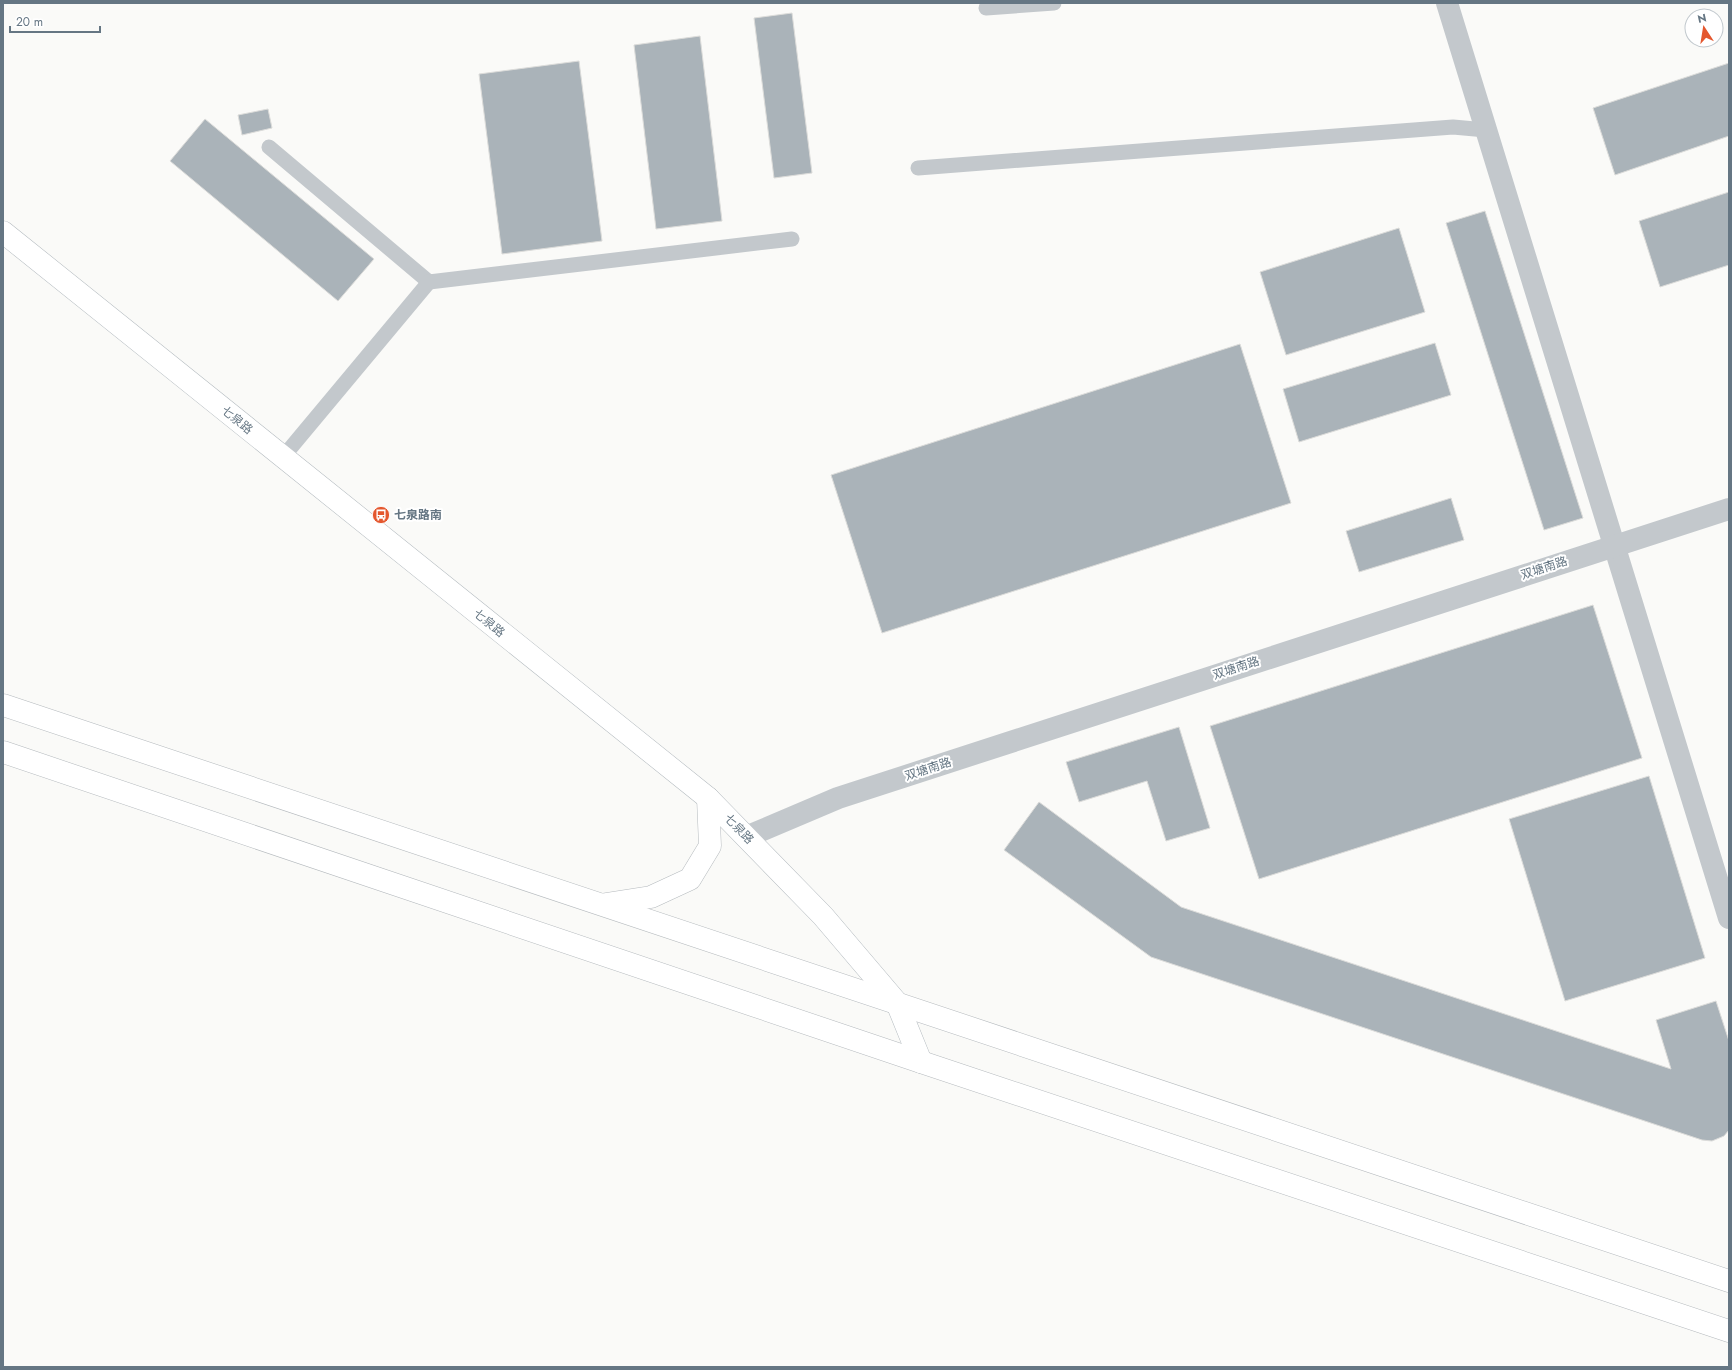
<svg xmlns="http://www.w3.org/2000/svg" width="1732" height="1370" viewBox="0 0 1732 1370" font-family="Jost,'Noto Sans SC',sans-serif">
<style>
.building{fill:#aab3b9;stroke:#dcdcda}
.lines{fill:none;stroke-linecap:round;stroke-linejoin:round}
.secondary-casing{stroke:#b3babf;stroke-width:23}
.primary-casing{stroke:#b5babe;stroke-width:23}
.lane{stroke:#c3c8cc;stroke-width:15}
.street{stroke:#c3c8cc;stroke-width:22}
.secondary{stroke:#fff;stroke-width:22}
.primary{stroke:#fff;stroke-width:22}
.labels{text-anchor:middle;stroke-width:4;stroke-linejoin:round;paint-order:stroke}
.street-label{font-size:12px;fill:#657683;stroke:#fff}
.poi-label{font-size:12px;font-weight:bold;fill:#657683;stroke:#fff;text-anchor:start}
</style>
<rect width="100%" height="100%" fill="#fafaf8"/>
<g class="building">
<path d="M792,13L812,173L774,178L754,18Z"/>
<path d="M700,36L722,221L656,229L634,45Z"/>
<path d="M579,61L602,241L502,254L479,74Z"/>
<path d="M1729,63V136L1615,175L1593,108Z"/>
<path d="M268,109L272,128L242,135L238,115Z"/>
<path d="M205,119L374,259L338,301L170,161Z"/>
<path d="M1729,192V265L1660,287L1639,221Z"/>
<path d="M1485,211L1583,518L1544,530L1446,223Z"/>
<path d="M1399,228L1425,312L1286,355L1260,272Z"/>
<path d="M1435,343L1451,395L1299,442L1283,389Z"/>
<path d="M1240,344L1291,503L882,633L831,475Z"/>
<path d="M1451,498L1464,540L1359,572L1346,531Z"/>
<path d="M1593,605L1642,758L1259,879L1210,726Z"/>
<path d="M1179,727L1210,828L1166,841L1147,781L1079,802L1066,762Z"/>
<path d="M1649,776L1705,958L1565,1001L1509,819Z"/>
<path d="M1039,802L1181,907L1671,1069L1656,1020L1716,1001L1729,1041V1130L1724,1136L1712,1141L1702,1140L1151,957L1004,850Z"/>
</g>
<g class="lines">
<defs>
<path id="secondary" d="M3,232L708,798L823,916L897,1003L921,1062"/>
<g id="primary">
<path d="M3,705L1729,1281"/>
<path d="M3,752L921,1062L1729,1331"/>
<path d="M606,904L651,897L690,879L710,846L708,798"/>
</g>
</defs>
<use href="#secondary" class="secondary-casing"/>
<use href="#primary" class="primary-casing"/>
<g class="lane">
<path d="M986,8L1054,3"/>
<path d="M269,147L429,282L792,239"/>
<path d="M918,168L1453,127L1486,130"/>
<path d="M283,457L429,282"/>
</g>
<g class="street">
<path d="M1447,3L1729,918"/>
<path d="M746,837L838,798L1729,509"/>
</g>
<use href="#secondary" class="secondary"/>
<use href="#primary" class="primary"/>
</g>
<defs>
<symbol id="bus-disc" viewBox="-11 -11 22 22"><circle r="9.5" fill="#e4572e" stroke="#fff"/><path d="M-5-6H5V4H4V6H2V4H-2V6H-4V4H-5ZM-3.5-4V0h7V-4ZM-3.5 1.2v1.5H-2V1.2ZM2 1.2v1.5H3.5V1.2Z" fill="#fff"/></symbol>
</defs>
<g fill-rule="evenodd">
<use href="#bus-disc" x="371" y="505" width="20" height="20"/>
</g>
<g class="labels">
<g class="street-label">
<text transform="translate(237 420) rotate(39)" y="4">七泉路</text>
<text transform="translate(1544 568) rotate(-18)" y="4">双塘南路</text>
<text transform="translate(489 623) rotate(39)" y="4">七泉路</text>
<text transform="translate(1236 668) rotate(-18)" y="4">双塘南路</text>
<text transform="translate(928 769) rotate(-18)" y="4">双塘南路</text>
<text transform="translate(739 829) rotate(46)" y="4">七泉路</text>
</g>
<g class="poi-label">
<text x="394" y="519">七泉路南</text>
</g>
</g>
<rect width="1732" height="1370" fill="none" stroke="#657683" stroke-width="8"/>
<g transform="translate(1704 28) rotate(348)"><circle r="19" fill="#ffffff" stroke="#c1c8cd"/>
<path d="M0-3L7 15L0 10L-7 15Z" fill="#e4572e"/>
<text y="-6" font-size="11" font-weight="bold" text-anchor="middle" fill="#657683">N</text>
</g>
<path d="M10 26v6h90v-6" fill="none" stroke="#657683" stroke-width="2"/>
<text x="16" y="26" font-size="12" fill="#657683" stroke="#ffffff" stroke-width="3" paint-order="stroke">20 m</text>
</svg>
